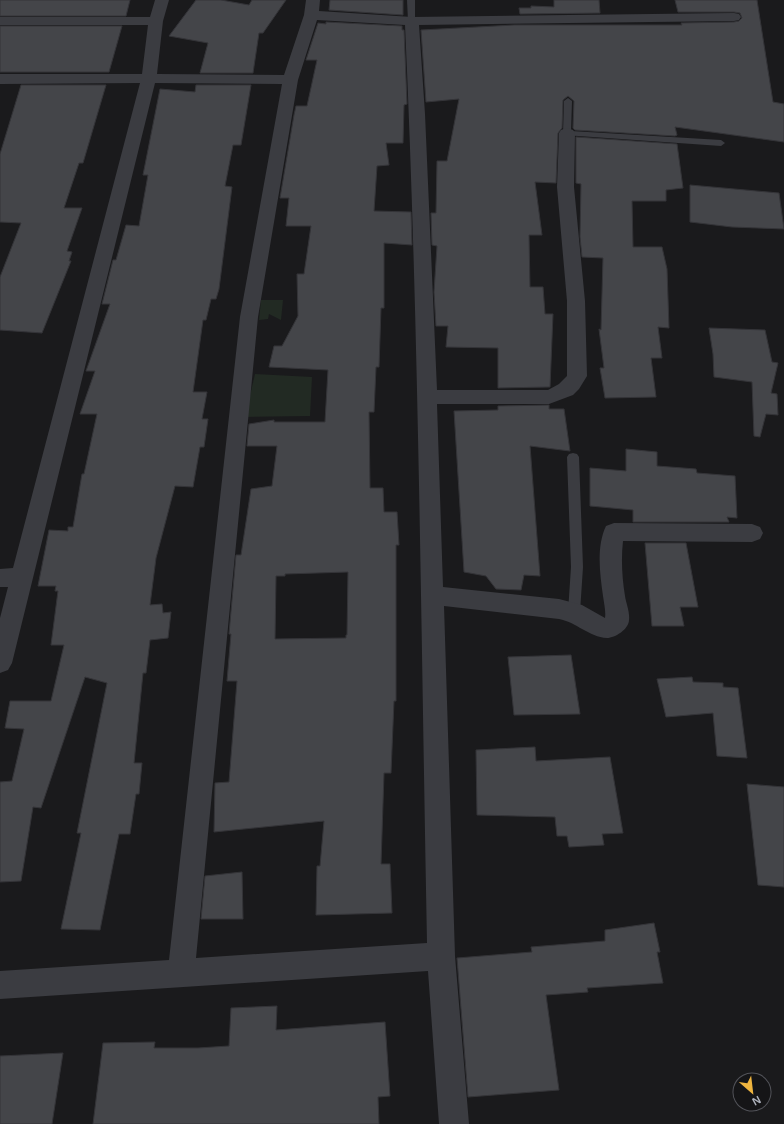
<svg xmlns="http://www.w3.org/2000/svg" width="784" height="1124" viewBox="0 0 784 1124" font-family="Helvetica,sans-serif">
<style>
.green{fill:#222a23}
.building{fill:#444549;stroke:#343438;fill-rule:evenodd}
.lines{fill:none;stroke-linecap:round;stroke-linejoin:round}
.service{fill:#3b3c41;fill-rule:evenodd}
.minor{fill:#3b3c41;fill-rule:evenodd}
</style>
<rect width="100%" height="100%" fill="#1a1a1c"/>
<g class="green">
<path d="M261,300H283L281,320L269,314L268,319L259,320Z"/>
<path d="M255,374L312,377L310,416L245,417Z"/>
</g>
<g class="building">
<path d="M0,0H130L126,16H0Z"/>
<path d="M196,0H221L249,5L252,0H286L263,33H259L253,73H200L208,43L169,36Z"/>
<path d="M330,0H403V15L329,10Z"/>
<path d="M554,0H599L600,13L520,14L519,8H531V6L554,7Z"/>
<path d="M675,0H757L773,102L784,104V142L675,127L677,135L675,136L575,130L573,128L574,101L568,96L563,100L562,128L558,133L556,183L535,182L542,235H529L530,287H543L545,314H553L550,387L498,388V348L446,347L448,326H436L434,292L437,246L432,245L431,213H436L437,161H447L459,99L426,102L421,30L514,25H682L681,23L734,22L739,21L742,18L740,13L734,12H678Z"/>
<path d="M326,22L402,26V30H404L407,104L404,105L403,143H386L389,165L377,166L374,211L411,212L412,245L384,243V308H381L379,367H376L374,412H369L370,488H383L384,512H397L399,545H396V701H394L391,773H384L381,864H390L392,913L316,915L317,866H320L324,821L214,832L215,783L229,782L237,681H227L231,634H229L236,555H241L251,489L272,486L277,446H247L249,424L274,420V422H325L328,370L269,367L274,346H282L298,316L297,274H304L311,226H286L289,198H280L294,115L296,106H307L317,60H306L318,23L326,24ZM348,572L347,635H346V638L275,639L276,576H285V574Z"/>
<path d="M0,26H122L109,72H0Z"/>
<path d="M21,85H106L83,163H79L64,208H82L67,251L72,252L69,261H71L42,333L0,330V277L21,223L0,222V154Z"/>
<path d="M196,85H251L241,145H233L225,186L232,187L219,289L216,299H211L206,320H203L193,392H207L202,419H208L204,447H200L193,487L175,486L156,558L150,605L162,604L163,613L171,612L168,638L150,640L146,673H143L134,763H142L139,794H136L130,834H119L100,930L61,929L81,833H77L107,683L85,677L41,808L33,807L21,881L0,882V782L12,781L24,729L5,728L10,701H51L64,645H51L58,591H55L56,586H38L49,530L68,531V527H73L82,474H84L97,414H80L95,371H86L110,304H102L113,260H116L126,225L139,226L148,175H143L160,89L195,92Z"/>
<path d="M576,137L677,144L683,188L666,190V201H632L633,247H662L667,269L669,328L658,327L662,358H651L656,397L605,398L600,368H604L599,329L601,330L603,258L582,257L580,237L581,184L576,183Z"/>
<path d="M690,185L779,193L784,229L732,227L690,222Z"/>
<path d="M709,328L765,330L772,362L778,363L771,393L777,394L778,415L766,414L760,437L754,436L752,382L714,377L713,354Z"/>
<path d="M549,405V409H564L570,451L530,446L540,576L524,575L521,590L496,589L486,576L464,572L454,411L498,410V406Z"/>
<path d="M626,449L657,452V466L696,469L697,473L735,476L737,518L727,517L729,522H633V510L590,506V468L626,471Z"/>
<path d="M645,543H686L698,607H680L684,626H652Z"/>
<path d="M571,655L580,714L514,715L508,657Z"/>
<path d="M692,677L693,682L723,683V687L738,688L747,758L717,756L713,713L666,717L657,679Z"/>
<path d="M535,747L536,761L610,757L623,833L602,834L604,845L569,847L567,836H557L555,817L477,815L476,750Z"/>
<path d="M747,784L784,787V887L758,885Z"/>
<path d="M242,872L243,919H201L205,876Z"/>
<path d="M654,923L660,952H657L663,983L587,988L588,992L546,995L559,1090L468,1097L457,958L532,952L531,947L605,941V930Z"/>
<path d="M277,1006L276,1030L385,1022L390,1096L378,1097L379,1124H93L103,1043L155,1042L154,1048H198L229,1046L231,1008Z"/>
<path d="M63,1053L52,1124H0V1056Z"/>
</g>
<g class="lines">
<g class="service">
<path d="M407,0H415V23H412L408,21Z"/>
<path d="M568,98L572,101L571,131L721,140L725,143L721,146L564,135L563,133L564,101Z"/>
<path d="M573,453L577,454L579,457L583,567L580,612L578,616L574,617L570,616L568,612L571,567L567,457L569,454Z"/>
</g>
<path class="minor" d="M155,0H169L163,21L157,74L284,75L304,15L306,0H320L319,11L412,17L734,13L739,14L741,17L739,20L734,21L419,25L425,114L437,390H548L559,384L567,376V301L557,187L559,133L561,130L567,128L573,130L575,133L574,187L585,301L587,376L579,389L573,395L549,404H437L443,587L559,599L582,605L605,618C606,612 604,603 603,596C600,574 596,547 606,526L614,523L752,524L760,527L763,533L760,539L752,542L623,541C621,559 622,577 625,596C626,603 630,612 629,620C629,629 615,638 607,638C589,637 576,622 559,619L444,606L455,956L469,1124H439L428,971L0,999V971L169,960L240,317L282,84L155,83L12,663L8,670L0,673V618L8,587H0V569L13,568L140,83L0,84V74H142L148,25H0V17H150ZM317,20L405,25C419,331 421,637 427,943L196,958L258,317L298,80Z"/>
</g>
<g transform="translate(752 1092) rotate(152)"><circle r="19" fill="#151517" stroke="#525359"/>
<path d="M0-3L7 15L0 10L-7 15Z" fill="#efb53f"/>
<text y="-6" font-size="11" font-weight="bold" text-anchor="middle" fill="#adb1bb">N</text>
</g>
</svg>
